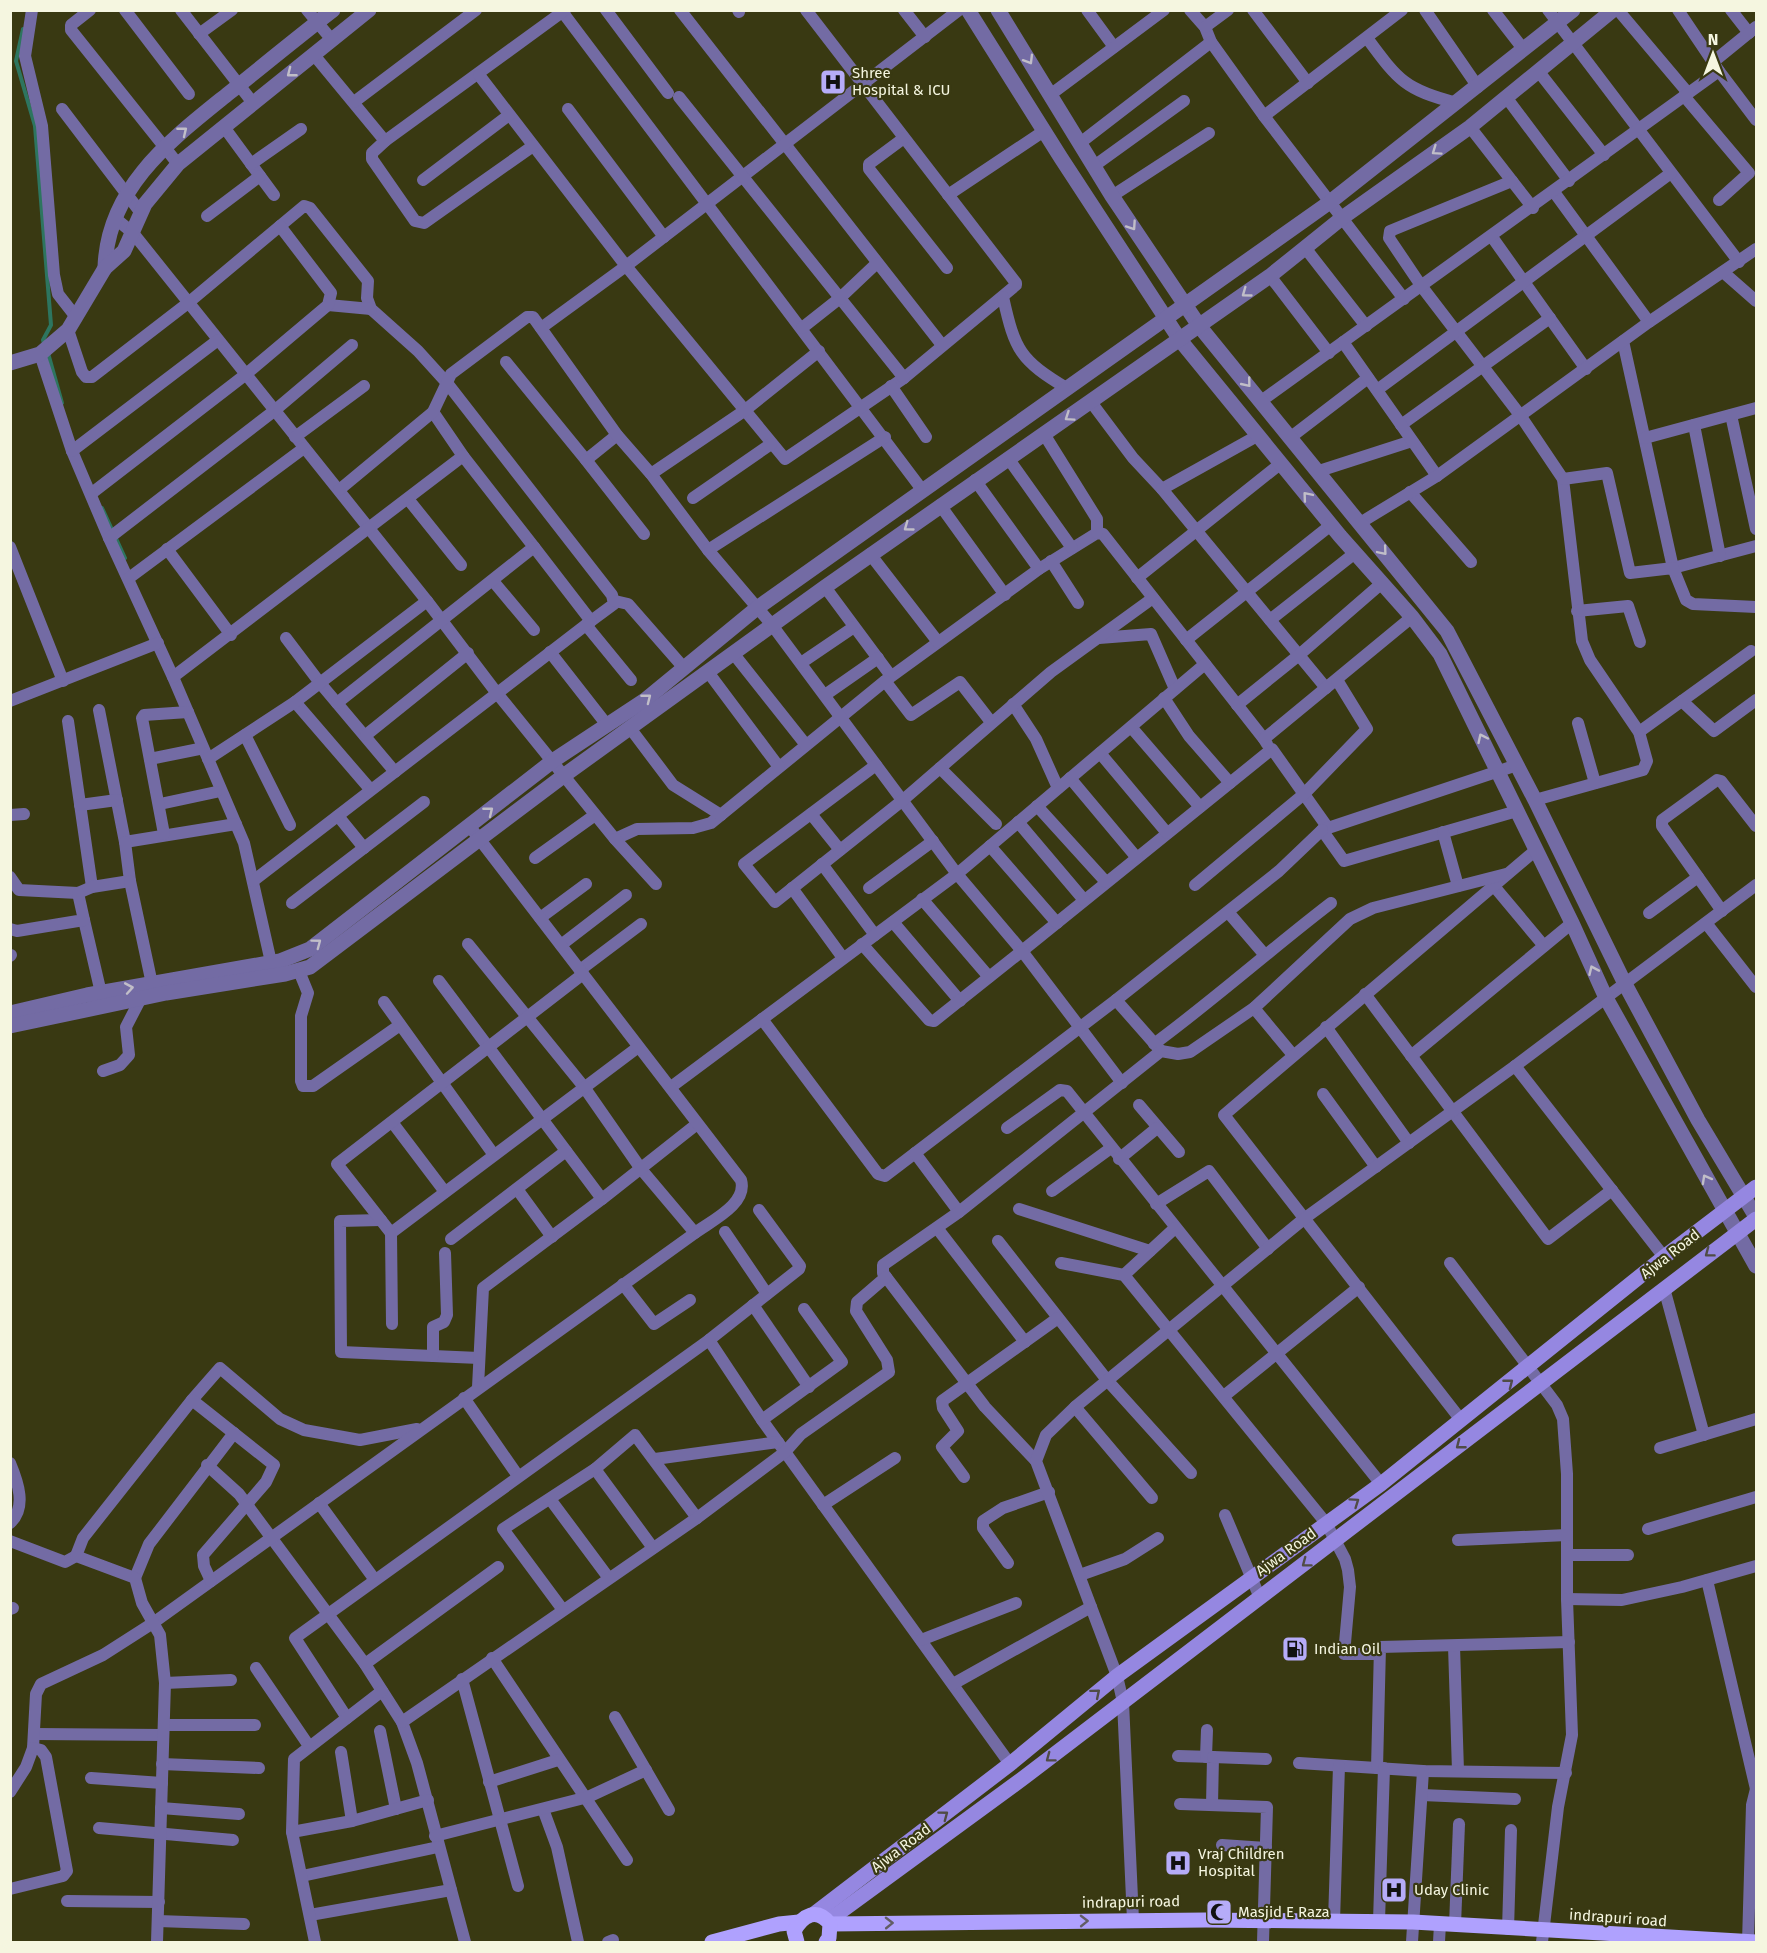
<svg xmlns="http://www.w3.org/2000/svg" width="1767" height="1953" viewBox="0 0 1767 1953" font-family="'Fira Sans',sans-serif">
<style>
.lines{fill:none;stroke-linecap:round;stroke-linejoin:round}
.stream{stroke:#2d755f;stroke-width:4}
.minor{stroke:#736ba4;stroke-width:12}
.tertiary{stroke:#736ba4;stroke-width:15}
.secondary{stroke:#9587e1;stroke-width:15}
.primary{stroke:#afa1fe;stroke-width:15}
.oneway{stroke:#c1bec8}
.oneway2{stroke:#504c46}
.oneway3{stroke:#625d65}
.labels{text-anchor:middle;stroke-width:4.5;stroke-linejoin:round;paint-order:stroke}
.poi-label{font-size:15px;fill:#f5f6e0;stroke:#393912;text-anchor:start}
.street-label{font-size:15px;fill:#f5f6e0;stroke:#393912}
</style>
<rect width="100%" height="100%" fill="#393912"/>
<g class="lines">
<g class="stream">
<path d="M23,29L16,61L35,126L51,325L43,340L45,346"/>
<path d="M48,353L62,403"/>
<path d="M102,508L125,558"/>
</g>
<g class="minor">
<path d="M32,10L25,56L42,126L54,275L58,294L76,317"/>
<path d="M90,10L71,25V30L178,164"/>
<path d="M125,10L189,94"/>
<path d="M181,10L253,103"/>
<path d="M307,10L332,40"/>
<path d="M561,10L923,491"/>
<path d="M606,10L668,93"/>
<path d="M680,10L942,345"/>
<path d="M738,10L739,12"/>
<path d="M806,10L1016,283V285L904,378L785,459L626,266L959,10"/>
<path d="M904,10L925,37"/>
<path d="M1087,10L1114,47"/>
<path d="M1190,10L1205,27L1211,42L1264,116L1404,299"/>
<path d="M1253,10L1308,83"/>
<path d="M1425,10L1478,87"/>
<path d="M1493,10L1524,50"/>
<path d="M1548,10L1739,262"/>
<path d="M1618,10L1688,93"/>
<path d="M1678,10L1719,71"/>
<path d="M1731,10L1749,33"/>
<path d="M1205,27L1228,10"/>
<path d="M199,34L232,10"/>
<path d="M1367,38C1398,80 1405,90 1457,103"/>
<path d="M314,55L385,141L565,10"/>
<path d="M1713,62L1756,27"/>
<path d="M1539,72L1604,155"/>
<path d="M479,75L626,266L541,328"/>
<path d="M1050,95L1164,10"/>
<path d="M1684,96L1749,173L1719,200"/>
<path d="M679,97L904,378"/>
<path d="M1506,97L1569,181"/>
<path d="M354,102L476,10"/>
<path d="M62,109L141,213"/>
<path d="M568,109L664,237"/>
<path d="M1264,116L1402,10"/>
<path d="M224,127L274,195"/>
<path d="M1470,127L1533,208"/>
<path d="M904,138L869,164V169L947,268"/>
<path d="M385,141L372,153V159L415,221L424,223L533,146"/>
<path d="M1080,143L1211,42"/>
<path d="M251,164L301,129"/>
<path d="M1094,166L1184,101"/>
<path d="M423,180L509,115"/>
<path d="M1512,181L1390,231L1389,238L1422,287L1520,415L1563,479L1582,641L1590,660L1639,732L1647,761L1643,770L1535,800"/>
<path d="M1554,192L1649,322"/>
<path d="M948,195L1044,131"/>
<path d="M1112,196L1209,133"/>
<path d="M207,216L260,176"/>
<path d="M116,219L133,233L427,601L496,692L615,839L637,829L693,828L711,823L885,681L1039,569L1097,533L1103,534L1264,739"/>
<path d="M280,226L304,206L310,208L368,281L367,298L371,309L418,351L447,383L612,595L614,604L591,621"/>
<path d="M1492,237L1586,369"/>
<path d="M1306,249L1366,326"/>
<path d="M1723,272L1756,301"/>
<path d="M1270,276L1329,353"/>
<path d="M1003,297C1015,351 1020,360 1068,389"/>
<path d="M328,305L371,309"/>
<path d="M802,328L840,298L877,263"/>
<path d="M68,330L82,372L86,377H92L188,303L280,226L331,293L328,305L245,375L92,493"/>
<path d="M1623,341L1673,568L1756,546"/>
<path d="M40,354L72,451L109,538L173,677L244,843L273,971"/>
<path d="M506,362L586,460L617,435"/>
<path d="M891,386L926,437"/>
<path d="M1377,390L1671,173"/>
<path d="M1261,401L1343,342"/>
<path d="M1091,402L1133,458L1162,489L1257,436"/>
<path d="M433,412L463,456"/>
<path d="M1731,415L1756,529"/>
<path d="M1401,425L1550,318"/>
<path d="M1694,425L1720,556"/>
<path d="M1044,434L1097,519V533"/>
<path d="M295,437L364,386"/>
<path d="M1291,437L1368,378"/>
<path d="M1645,438L1756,408"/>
<path d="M72,451L218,340"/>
<path d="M1008,458L1072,548"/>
<path d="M586,460L644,534"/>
<path d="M1319,471L1412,441"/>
<path d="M651,474L744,411L819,351"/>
<path d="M1437,476L1343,342L1719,71L1756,120"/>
<path d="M1563,479L1607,473L1630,573L1673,568L1686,600L1693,604L1756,607"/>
<path d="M975,480L1039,569"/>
<path d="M1162,489L1326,688"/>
<path d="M339,490L433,412L451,374L527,317H533L617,435L651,474L708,550L772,625L957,874L1022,951L1272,749L1328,828"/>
<path d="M1410,492L1471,562"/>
<path d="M693,498L771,444"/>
<path d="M408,499L461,565"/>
<path d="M940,505L1005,595"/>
<path d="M1360,523L1437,476L1649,322L1756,249"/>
<path d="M109,538L274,411L352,345"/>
<path d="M10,547L63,681"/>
<path d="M167,549L231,635"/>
<path d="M708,550L885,437"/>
<path d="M870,554L938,642"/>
<path d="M1051,561L1078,603"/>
<path d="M129,578L304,448"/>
<path d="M1137,578L1280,464"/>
<path d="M493,581L534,630"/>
<path d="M825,587L891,676"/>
<path d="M615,601L628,604L684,668"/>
<path d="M1577,611L1628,606L1640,642"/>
<path d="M1270,620L1355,553"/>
<path d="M586,625L631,680"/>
<path d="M286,638L320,683L395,772"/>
<path d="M1099,638L1151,634L1175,689"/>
<path d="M1186,640L1331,525"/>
<path d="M550,652L607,725"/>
<path d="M733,653L806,745"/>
<path d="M801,663L854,627"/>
<path d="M708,672L779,767"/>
<path d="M173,677L463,456L534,547L337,703"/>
<path d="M885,681L911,715L960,682L991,722"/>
<path d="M825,695L878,658"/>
<path d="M1164,698L1189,736L1230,783"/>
<path d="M10,701L158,643"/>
<path d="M1682,701L1714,731L1756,700"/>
<path d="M295,702L370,789"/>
<path d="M1013,704L1036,739L1058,788"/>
<path d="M1237,705L1299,655L1382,583"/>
<path d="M99,710L125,842L236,824"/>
<path d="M68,721L92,887"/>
<path d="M1578,723L1595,783"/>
<path d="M1131,727L1200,807"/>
<path d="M630,728L673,785L721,815"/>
<path d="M1639,732L1751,651"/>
<path d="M245,735L290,825"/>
<path d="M366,735L468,653"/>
<path d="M1267,744L1264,739L1412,617"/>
<path d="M1100,753L1167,833"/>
<path d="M150,759L199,749"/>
<path d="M208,759L295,702L427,601"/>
<path d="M876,765L744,864L775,902L903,800L1051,672L1153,598"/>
<path d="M1517,765L1322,830L1344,861L1517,811"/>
<path d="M940,768L996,824"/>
<path d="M1070,778L1137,858"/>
<path d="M160,804L216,792"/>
<path d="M80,805L117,800"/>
<path d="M1037,806L1106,882"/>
<path d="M811,814L840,850"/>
<path d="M10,815L24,814"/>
<path d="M338,816L364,848"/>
<path d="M1018,822L1084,900"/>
<path d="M1443,832L1458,886"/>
<path d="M164,834L142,718L144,715L188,712"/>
<path d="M615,839L656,884"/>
<path d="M990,846L1057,923"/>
<path d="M535,858L595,815"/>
<path d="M822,864L875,935"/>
<path d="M10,877L19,890L78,893L92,887L130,881L125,842"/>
<path d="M130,881L152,984"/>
<path d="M253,881L591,621L534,547"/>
<path d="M1195,885L1304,794L1367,729L1337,680"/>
<path d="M1493,885L1544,946"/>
<path d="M792,888L843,958"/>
<path d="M869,888L933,841"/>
<path d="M922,899L989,977"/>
<path d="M292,903L424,802"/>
<path d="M1722,911L1662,826V820L1717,780L1721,781L1756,826"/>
<path d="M1228,912L1264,954"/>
<path d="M1649,913L1698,877"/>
<path d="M540,918L586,884"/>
<path d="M84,920L101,993"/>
<path d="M893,922L960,1001"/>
<path d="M1706,923L1756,987"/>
<path d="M10,929L17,931L84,920L78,893"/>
<path d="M468,944L584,1087L641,1169L695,1233"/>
<path d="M862,944L929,1020L934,1021L1022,951L1122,1083"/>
<path d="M561,945L626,895"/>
<path d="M10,956L11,955"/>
<path d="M580,970L641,924"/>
<path d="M299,971L308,993L301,1016V1081L303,1086H313L400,1025"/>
<path d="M439,981L602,1199"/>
<path d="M1365,994L1548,1239L1612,1190"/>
<path d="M384,1002L494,1155"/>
<path d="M1254,1008L1293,1055"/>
<path d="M762,1019L878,1174L885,1176L1116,1000"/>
<path d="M1326,1027L1409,1143"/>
<path d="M1154,1044C1215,999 1271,949 1331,903"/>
<path d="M1161,1051L1116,1000L1279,871L1322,830"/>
<path d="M1411,1056L1572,923"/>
<path d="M1515,1066L1664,1257"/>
<path d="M103,1071L120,1065L129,1055L126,1027L141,998"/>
<path d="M671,1087L957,874L1205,664"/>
<path d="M1323,1094L1376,1167"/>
<path d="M1139,1105L1179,1152"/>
<path d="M392,1122L445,1192"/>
<path d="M1007,1128L1060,1090L1067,1091L1381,1484"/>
<path d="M915,1153L959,1212"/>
<path d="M1119,1159L1157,1128"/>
<path d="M517,1189L552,1237"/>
<path d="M1052,1191L1111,1148"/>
<path d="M1156,1204L1209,1171L1268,1249"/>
<path d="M1019,1209L1150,1251"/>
<path d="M381,1220L340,1221L341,1352L479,1358"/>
<path d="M937,1228L1025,1342"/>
<path d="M725,1232L767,1294"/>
<path d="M391,1233L637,1048"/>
<path d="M451,1239L566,1151"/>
<path d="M998,1241L1107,1380L1191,1473"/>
<path d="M1061,1263L1124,1275L1326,1523L1345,1559L1348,1570L1350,1587L1344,1654H1378"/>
<path d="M1450,1263L1557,1405L1563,1419L1567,1474V1599L1572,1735L1558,1807L1542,1942"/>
<path d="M1124,1275L1175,1228"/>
<path d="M623,1284L654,1324L690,1300"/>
<path d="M1664,1288L1704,1435"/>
<path d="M753,1305L809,1387"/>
<path d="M392,1324L391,1233L337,1164L583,974"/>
<path d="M709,1340L762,1420L1010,1764"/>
<path d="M433,1356V1327L444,1322L447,1315L445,1253"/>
<path d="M478,1387L483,1288L602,1199L697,1124"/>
<path d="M1224,1396L1359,1287"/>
<path d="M464,1398L518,1476"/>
<path d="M192,1400L220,1368L280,1419L304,1430L360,1440L417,1429"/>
<path d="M1075,1407L1152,1498"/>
<path d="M762,1420L842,1362L804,1309"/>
<path d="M1461,1420L1224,1115L1536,850"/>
<path d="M1660,1448L1756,1419"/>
<path d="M655,1459L778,1442"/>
<path d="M1036,1461L985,1407L883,1273V1265L959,1212L1161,1051L1178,1054L1190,1052L1254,1008L1350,919L1373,908L1506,874"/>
<path d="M10,1463C18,1482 27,1508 10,1523"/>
<path d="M207,1465L239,1494L365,1664L402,1722L417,1763L465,1942"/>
<path d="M595,1469L653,1548"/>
<path d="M964,1477L942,1447L958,1431L943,1408L942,1401L1058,1318"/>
<path d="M550,1499L608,1577"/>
<path d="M319,1503L375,1580"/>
<path d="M823,1505L895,1458"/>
<path d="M1225,1515L1260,1598"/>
<path d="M1648,1529L1756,1497"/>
<path d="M1458,1540L1567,1535"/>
<path d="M10,1541L65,1562L76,1556"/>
<path d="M1567,1555H1628"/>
<path d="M1008,1563L983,1528V1521L1003,1508L1049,1492"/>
<path d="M1080,1575L1125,1559L1158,1538"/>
<path d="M135,1578L149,1544L234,1433"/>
<path d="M1707,1580L1756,1789"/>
<path d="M1567,1599L1622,1600L1682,1587L1756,1566"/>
<path d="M10,1609L13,1608"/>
<path d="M563,1610L503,1529L595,1469L635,1435L697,1518"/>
<path d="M921,1640L1016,1603"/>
<path d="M1454,1646L1458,1771"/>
<path d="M492,1658L627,1860"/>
<path d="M365,1664L498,1567"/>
<path d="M256,1668L309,1746"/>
<path d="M462,1679L518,1886"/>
<path d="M165,1683L231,1680"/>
<path d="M953,1684L1091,1607"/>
<path d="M615,1717L669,1810"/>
<path d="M347,1718L295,1638L709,1340L799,1269L800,1266L759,1210"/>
<path d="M402,1722L697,1518L785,1452L801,1434L889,1372L887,1360L856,1311L857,1302L886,1277"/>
<path d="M164,1725H255"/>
<path d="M380,1731L396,1809"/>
<path d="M35,1734L163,1735"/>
<path d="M341,1752L352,1821"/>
<path d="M1178,1756L1213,1757L1212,1805"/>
<path d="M1206,1757L1207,1730"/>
<path d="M1213,1757L1266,1759"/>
<path d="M1299,1763L1423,1771L1566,1773"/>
<path d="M162,1764L259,1768"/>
<path d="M1377,1768L1380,1647L1569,1642"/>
<path d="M91,1778L162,1783"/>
<path d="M489,1782L558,1760"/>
<path d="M10,1792L26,1767L33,1748L36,1694L41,1684L103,1655L153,1623L695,1233C711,1221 748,1204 741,1180L474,832"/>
<path d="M1422,1795L1515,1799"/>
<path d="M1180,1804L1267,1807L1263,1942"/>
<path d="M161,1808L239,1814"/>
<path d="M543,1809L557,1847L578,1942"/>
<path d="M99,1828L233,1840"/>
<path d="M292,1832L352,1821L428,1800"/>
<path d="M435,1836L588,1797L646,1770"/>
<path d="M1222,1845L1266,1848"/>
<path d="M302,1876L438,1847"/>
<path d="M10,1889L63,1876L67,1871L46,1757L41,1750L33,1748"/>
<path d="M67,1901L159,1902"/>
<path d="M310,1915L451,1890"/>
<path d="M1133,1920L1123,1702L1117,1676L1036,1461L1046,1435L1075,1407L1305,1218L1515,1066L1756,885"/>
<path d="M158,1921L244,1924"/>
<path d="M1334,1921L1339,1766"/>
<path d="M1379,1921L1384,1768"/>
<path d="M1455,1925L1459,1824"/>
<path d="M1508,1929L1511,1830"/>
<path d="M157,1942L165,1683L160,1635L142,1603L135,1578L76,1556L83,1538L192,1400L274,1465L266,1482L203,1555L204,1566L211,1581"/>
<path d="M315,1942L292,1832L294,1759L382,1691"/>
<path d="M608,1942L613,1940"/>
<path d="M1412,1942L1423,1771"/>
<path d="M1439,1942L1440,1924"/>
<path d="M1748,1942L1752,1805L1756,1789"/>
</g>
<g class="tertiary">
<path d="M968,10L1061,158L1180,340L1340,536L1412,617L1440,654L1572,923L1606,998L1756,1266"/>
<path d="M998,10L1112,196L1200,327L1447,631L1535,800L1625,984L1698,1120L1756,1217"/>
<path d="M105,268C107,187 172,139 229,93C264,65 298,37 333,10"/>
<path d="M10,363L40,354L68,330L105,268L124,251L145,204L178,164L369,10"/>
<path d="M10,1013L87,995L280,961L310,949L554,760L645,700L757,608L1330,202L1573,10"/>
<path d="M10,1026L166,993L285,974L310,967L566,774L825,587L1270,276L1342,218L1470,127L1613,10"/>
</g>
<g class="secondary">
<path d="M814,1914L1010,1764L1117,1676L1381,1484L1664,1257L1756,1187"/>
<path d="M828,1921L1022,1779L1756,1219"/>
</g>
<g class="primary">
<path d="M830,1924L1206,1920L1413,1922L1756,1942"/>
<path d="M712,1942L779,1924L799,1922"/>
<path d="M797,1942L794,1931C803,1915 817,1907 830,1924L829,1938L826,1942"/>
</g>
</g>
<defs><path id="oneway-chevron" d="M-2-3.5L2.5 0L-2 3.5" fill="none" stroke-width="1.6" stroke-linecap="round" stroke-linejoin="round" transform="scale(1.5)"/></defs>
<g class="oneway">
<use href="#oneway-chevron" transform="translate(1029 60) rotate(59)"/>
<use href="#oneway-chevron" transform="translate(291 73) rotate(142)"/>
<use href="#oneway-chevron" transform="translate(183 131) rotate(-39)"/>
<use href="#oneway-chevron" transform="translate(1436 151) rotate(145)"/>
<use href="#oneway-chevron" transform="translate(1132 226) rotate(56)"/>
<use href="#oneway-chevron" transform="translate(1246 293) rotate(144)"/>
<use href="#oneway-chevron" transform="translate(1247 383) rotate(51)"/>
<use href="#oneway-chevron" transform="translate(1069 417) rotate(146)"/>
<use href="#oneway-chevron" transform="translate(1307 496) rotate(-130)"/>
<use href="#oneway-chevron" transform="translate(908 527) rotate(144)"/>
<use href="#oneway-chevron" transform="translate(1383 551) rotate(50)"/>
<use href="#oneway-chevron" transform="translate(647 698) rotate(-38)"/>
<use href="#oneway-chevron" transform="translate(1482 738) rotate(-115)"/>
<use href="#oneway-chevron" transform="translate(489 811) rotate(-39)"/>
<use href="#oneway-chevron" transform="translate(317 943) rotate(-37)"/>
<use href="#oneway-chevron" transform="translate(1593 970) rotate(-114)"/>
<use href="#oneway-chevron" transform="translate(129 988) rotate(-10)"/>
<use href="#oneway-chevron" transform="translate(1706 1179) rotate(-119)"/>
</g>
<g class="oneway2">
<use href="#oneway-chevron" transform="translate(1709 1253) rotate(143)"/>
<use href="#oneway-chevron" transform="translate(1509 1383) rotate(-38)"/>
<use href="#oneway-chevron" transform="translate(1460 1445) rotate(142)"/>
<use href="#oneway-chevron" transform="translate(1355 1502) rotate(-35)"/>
<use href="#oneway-chevron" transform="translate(1306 1563) rotate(143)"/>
<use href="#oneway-chevron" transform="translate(1096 1693) rotate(-40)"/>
<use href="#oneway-chevron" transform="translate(1050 1758) rotate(143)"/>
<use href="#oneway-chevron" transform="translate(944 1815) rotate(-37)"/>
</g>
<g class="oneway3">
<use href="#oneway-chevron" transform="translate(1084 1921) rotate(-1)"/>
<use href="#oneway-chevron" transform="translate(889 1923) rotate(-1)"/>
</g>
<defs>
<symbol id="hospital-square" viewBox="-11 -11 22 22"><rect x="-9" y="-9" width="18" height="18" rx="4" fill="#b6acf8" stroke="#393912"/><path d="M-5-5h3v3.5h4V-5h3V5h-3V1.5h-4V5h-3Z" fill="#111"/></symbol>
<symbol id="fuel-square" viewBox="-11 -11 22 22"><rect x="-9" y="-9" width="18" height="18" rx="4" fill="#b6acf8" stroke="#393912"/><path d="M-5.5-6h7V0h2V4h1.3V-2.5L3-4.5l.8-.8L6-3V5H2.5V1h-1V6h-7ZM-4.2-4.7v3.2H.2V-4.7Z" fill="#111"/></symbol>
<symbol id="mosque-square" viewBox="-11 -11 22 22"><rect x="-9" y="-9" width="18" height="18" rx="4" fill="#b6acf8" stroke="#393912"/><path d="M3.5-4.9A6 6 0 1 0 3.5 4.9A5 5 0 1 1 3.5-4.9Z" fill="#111"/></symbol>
</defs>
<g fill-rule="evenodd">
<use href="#hospital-square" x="818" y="67" width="30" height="30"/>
<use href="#fuel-square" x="1280" y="1634" width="30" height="30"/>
<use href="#hospital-square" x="1163" y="1848" width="30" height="30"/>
<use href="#hospital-square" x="1379" y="1875" width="30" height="30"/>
<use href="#mosque-square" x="1204" y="1897" width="30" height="30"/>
</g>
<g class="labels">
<g class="poi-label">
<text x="852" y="78">Shree<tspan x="852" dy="17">Hospital &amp; ICU</tspan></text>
<text x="1314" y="1654">Indian Oil</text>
<text x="1198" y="1859">Vraj Children<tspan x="1198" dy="17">Hospital</tspan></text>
<text x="1414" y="1895">Uday Clinic</text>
<text x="1238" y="1917">Masjid E Raza</text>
</g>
<g class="street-label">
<text transform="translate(1670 1254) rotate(-38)" y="5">Ajwa Road</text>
<text transform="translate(1286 1552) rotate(-36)" y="5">Ajwa Road</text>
<text transform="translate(901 1848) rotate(-37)" y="5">Ajwa Road</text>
<text transform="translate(1131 1902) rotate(-1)" y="5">indrapuri road</text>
<text transform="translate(1618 1918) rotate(4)" y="5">indrapuri road</text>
</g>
</g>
<rect width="1767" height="1953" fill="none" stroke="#f5f6e0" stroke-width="24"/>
<g transform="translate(1713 54)" stroke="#393912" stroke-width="4.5" paint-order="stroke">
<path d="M0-4.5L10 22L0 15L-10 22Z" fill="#f5f6e0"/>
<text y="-9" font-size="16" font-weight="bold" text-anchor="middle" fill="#f5f6e0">N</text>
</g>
</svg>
